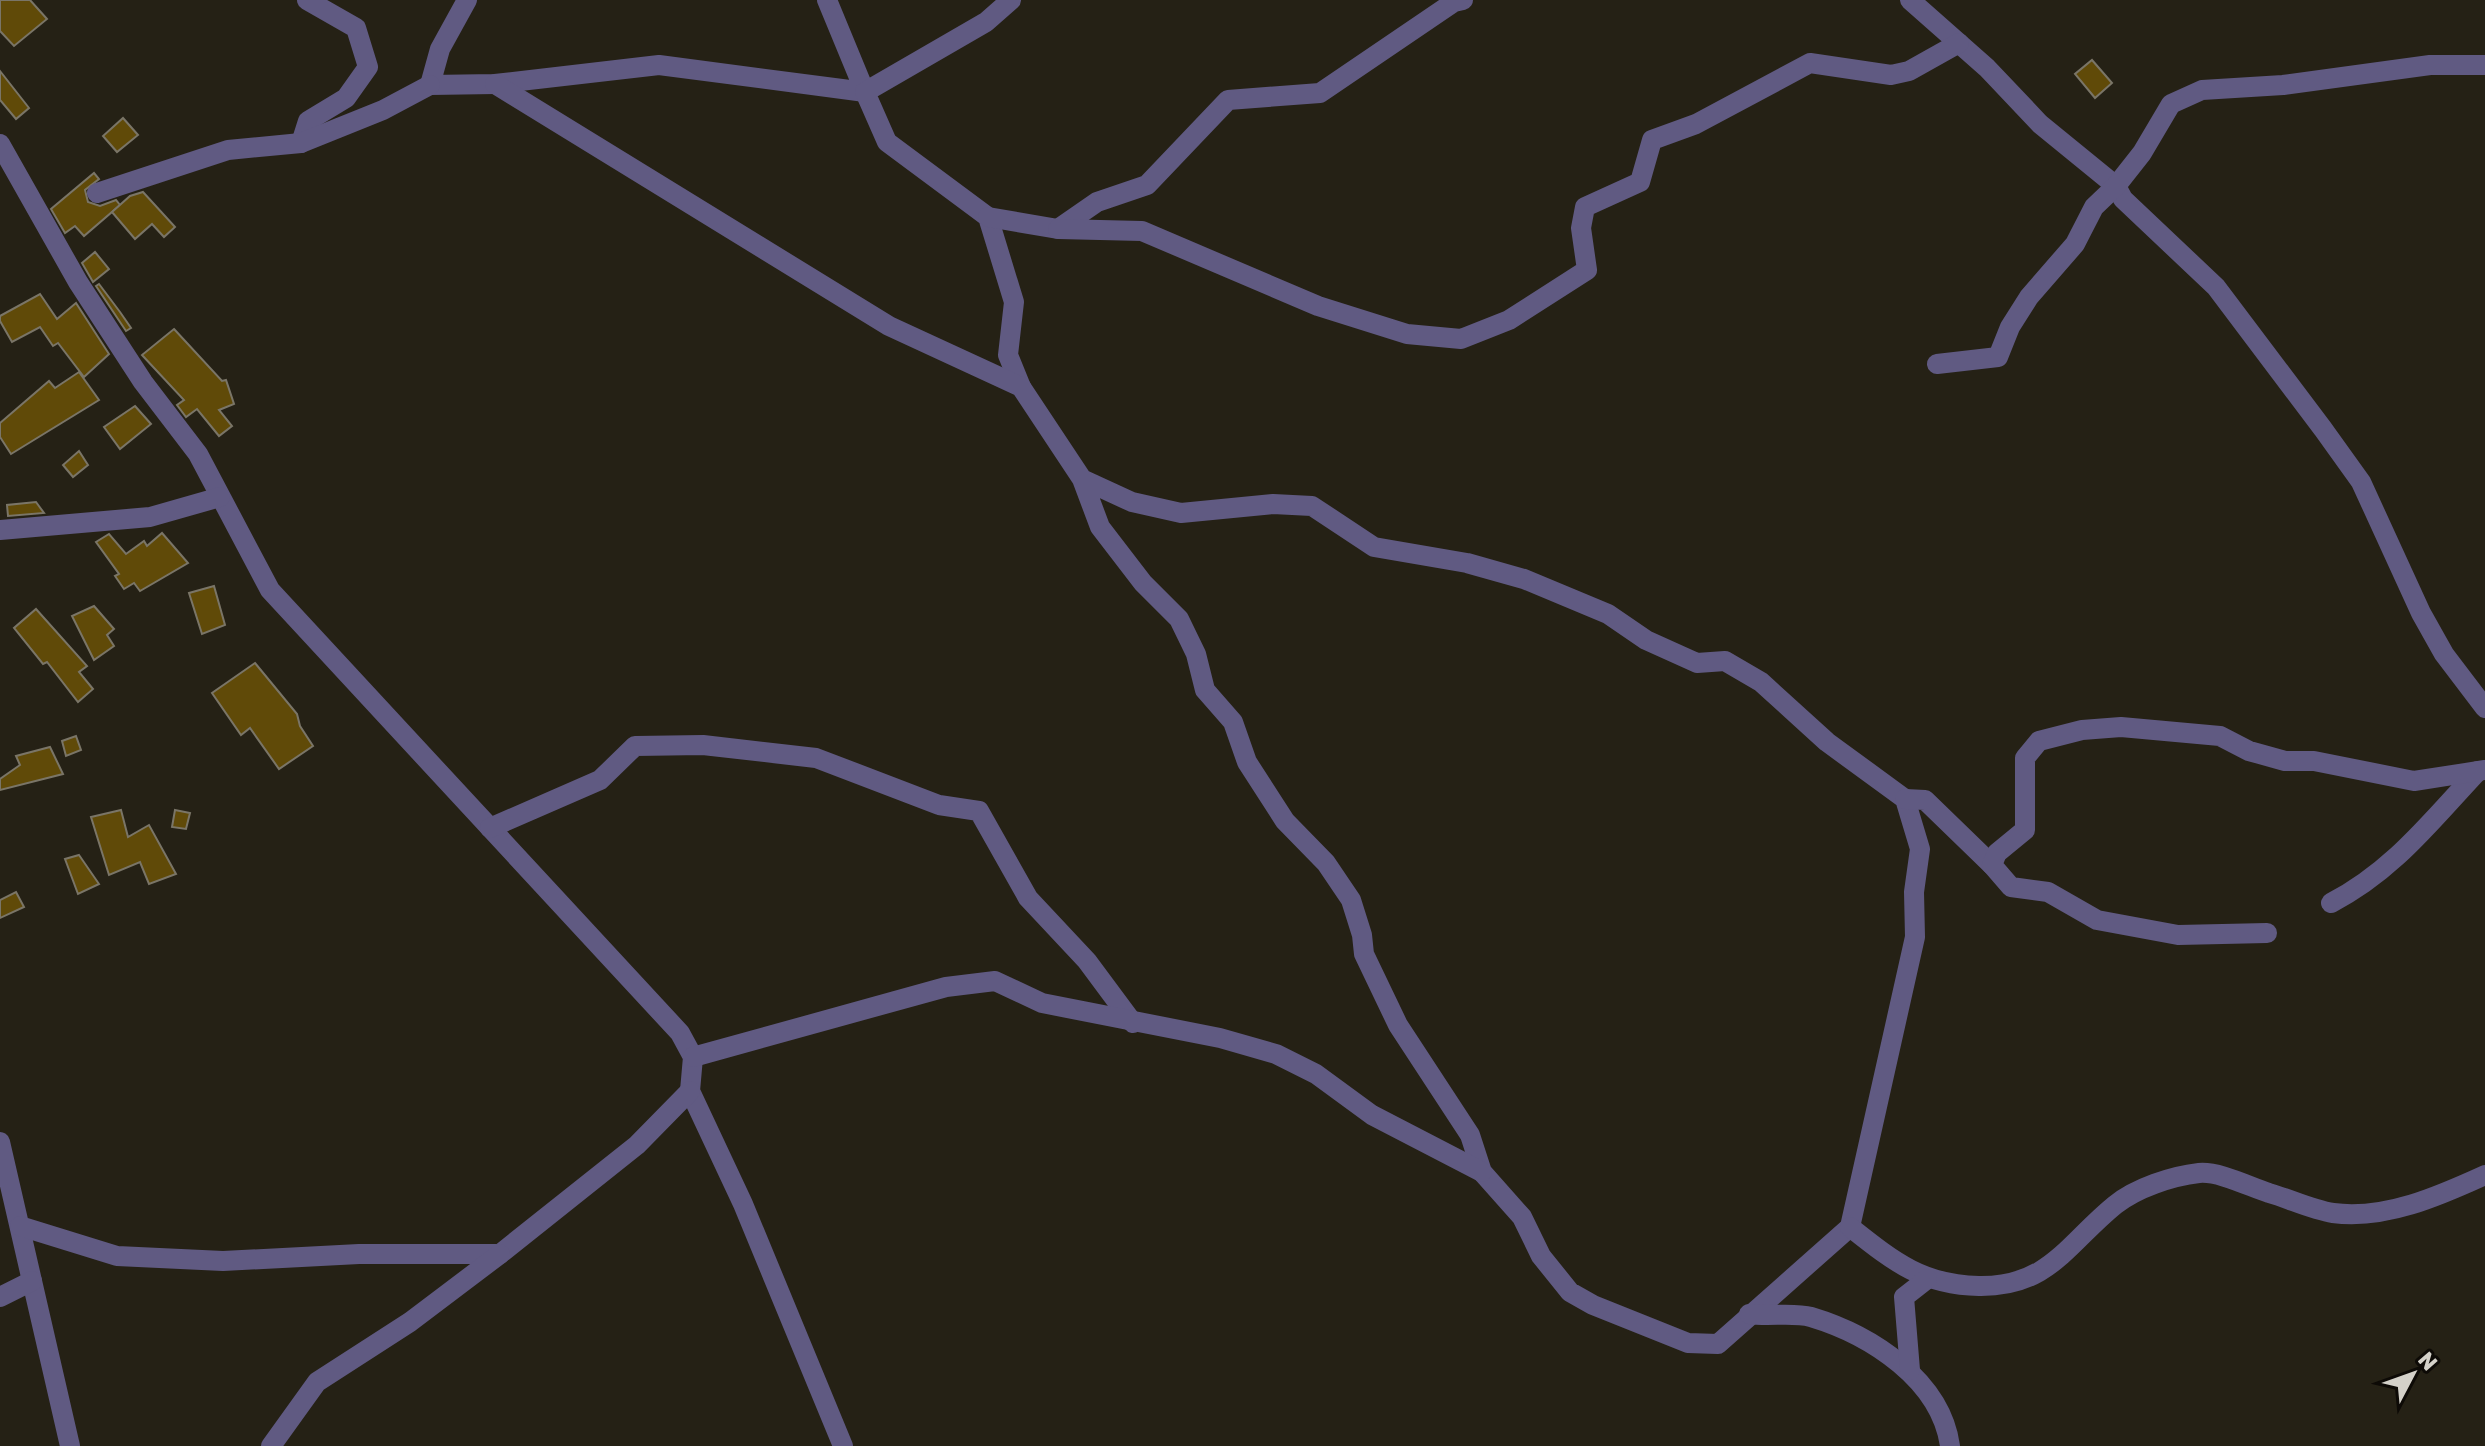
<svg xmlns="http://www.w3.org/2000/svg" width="2485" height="1446" viewBox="0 0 2485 1446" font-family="Rubik,sans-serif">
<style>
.building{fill:#604a08;stroke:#7a7567;stroke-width:2}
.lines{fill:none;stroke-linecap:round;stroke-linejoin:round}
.street{stroke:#605a82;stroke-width:20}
</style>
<rect width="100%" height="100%" fill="#252115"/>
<g class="building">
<path d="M0,0H30L47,19L14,46L0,31Z"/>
<path d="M2092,60L2112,83L2095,98L2075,74Z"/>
<path d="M0,71L29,108L16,119L0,100Z"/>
<path d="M123,118L138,135L117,152L103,136Z"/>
<path d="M94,173L99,179L85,190L88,202L100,206L116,200L120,205L84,236L75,226L65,233L51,209Z"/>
<path d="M143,192L175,227L164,237L152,224L135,239L112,212L130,196Z"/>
<path d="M95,252L109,269L93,282L82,263Z"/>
<path d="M99,284L120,312L131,328L126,331L96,286Z"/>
<path d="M40,294L57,319L76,303L109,354L84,377L58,343L53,346L40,327L12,342L0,321V316Z"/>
<path d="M174,329L222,381L226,380L234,404L219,410L232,426L219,436L197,409L186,417L177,405L184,400L142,355Z"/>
<path d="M79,372L99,400L11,454L0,437V423L49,381L55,388Z"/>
<path d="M135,406L151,424L120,449L104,427Z"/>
<path d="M79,451L88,465L73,477L63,465Z"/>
<path d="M36,502L44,513L8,516L7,505Z"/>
<path d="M162,533L188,563L140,591L134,583L124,589L115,576L119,574L96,542L109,534L126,554L144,541L147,546Z"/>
<path d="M214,586L225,625L202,634L189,593Z"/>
<path d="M94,606L114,629L107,635L114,646L94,660L72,616Z"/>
<path d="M36,609L87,666L79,672L93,689L78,702L47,662L43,664L14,628Z"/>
<path d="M255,663L297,714L300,726L313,746L279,769L250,728L241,735L212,693Z"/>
<path d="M76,736L81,750L66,756L62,741Z"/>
<path d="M50,747L63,774L0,790V779L20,765L16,756Z"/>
<path d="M121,810L128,837L149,825L176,874L149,884L140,862L109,875L91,817Z"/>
<path d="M175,810L190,813L186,829L172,827Z"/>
<path d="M79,855L99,884L78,894L65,859Z"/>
<path d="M16,892L24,907L0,918V900Z"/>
</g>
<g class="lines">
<g class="street">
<path d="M467,0L440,49L430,85L495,84L659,65L865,92L827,0"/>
<path d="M1011,0L986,22L865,92L887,142L988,217L1014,302L1008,355L1021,387"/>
<path d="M1910,0L1987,68L2040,124L2116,186L2123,199L2216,287L2323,429L2361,482L2421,613L2444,654L2485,708"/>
<path d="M495,84L889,326L1021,387L1082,479L1100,527L1143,583L1179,619L1196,654L1205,690L1233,722L1247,762L1285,821L1326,863L1351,900L1362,935L1364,954L1398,1025L1470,1135L1482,1172L1522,1217L1541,1256L1570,1292L1593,1305L1688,1343L1718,1344L1850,1227L1915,937L1914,892L1920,849L1905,799L1827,742L1761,682L1725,661L1697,663L1646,640L1608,614L1524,579L1467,563L1374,547L1312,506L1273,504L1181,513L1132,502L1082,479"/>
<path d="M301,143L308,121L346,98L368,67L356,28L307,0"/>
<path d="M0,144L78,282L143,382L198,454L270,590L680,1033L693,1057L690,1091L743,1204L843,1446"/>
<path d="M97,193L228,150L301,143L383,110L430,85"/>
<path d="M988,217L1058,229L1097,202L1147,185L1228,100L1320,93L1454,2L1463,0"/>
<path d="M1058,229L1142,231L1318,306L1407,334L1461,339L1509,320L1587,270L1581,228L1585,207L1640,182L1652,140L1696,124L1810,63L1891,75L1909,71L1959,43"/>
<path d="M1937,364L1998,357L2010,327L2029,297L2075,244L2094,207L2116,186L2142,153L2171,104L2202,90L2283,85L2430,65H2485"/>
<path d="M0,530L150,517L220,497"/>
<path d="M1905,799L1925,800L1992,865"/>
<path d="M490,828L600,780L635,746L703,745L816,758L939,805L979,811L1028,898L1087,961L1133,1023"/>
<path d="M2331,903C2393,871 2431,821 2478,771"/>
<path d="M2267,933L2178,935L2097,920L2048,892L2011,887L1992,865L1997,853L2025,830V758L2039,741L2082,730L2121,727L2220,736L2249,751L2285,761H2314L2414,781L2485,770"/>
<path d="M693,1057L946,987L995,981L1042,1003L1220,1038L1276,1054L1316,1074L1372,1115L1482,1172"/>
<path d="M0,1142L70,1446"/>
<path d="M20,1226L117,1256L223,1261L359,1254H500L637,1145L690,1091"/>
<path d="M1850,1227C1893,1261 1922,1285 1979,1286C2049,1287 2067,1244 2115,1205C2136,1188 2172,1176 2199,1173C2219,1171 2250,1187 2269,1193C2290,1199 2312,1210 2333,1213C2385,1220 2439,1196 2485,1175"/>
<path d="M0,1297L32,1281"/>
<path d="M1749,1314C1769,1317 1793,1312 1811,1317C1871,1335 1941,1380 1950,1446"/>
<path d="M1910,1370L1904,1297L1927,1279"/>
<path d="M271,1446L317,1382L410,1322L500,1254"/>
</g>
</g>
<g transform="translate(2413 1374) rotate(49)" stroke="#0d0a06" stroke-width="6" paint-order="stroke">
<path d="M0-6L14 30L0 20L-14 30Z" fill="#d4d1c9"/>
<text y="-12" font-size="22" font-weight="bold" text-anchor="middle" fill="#d4d1c9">N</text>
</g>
</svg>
